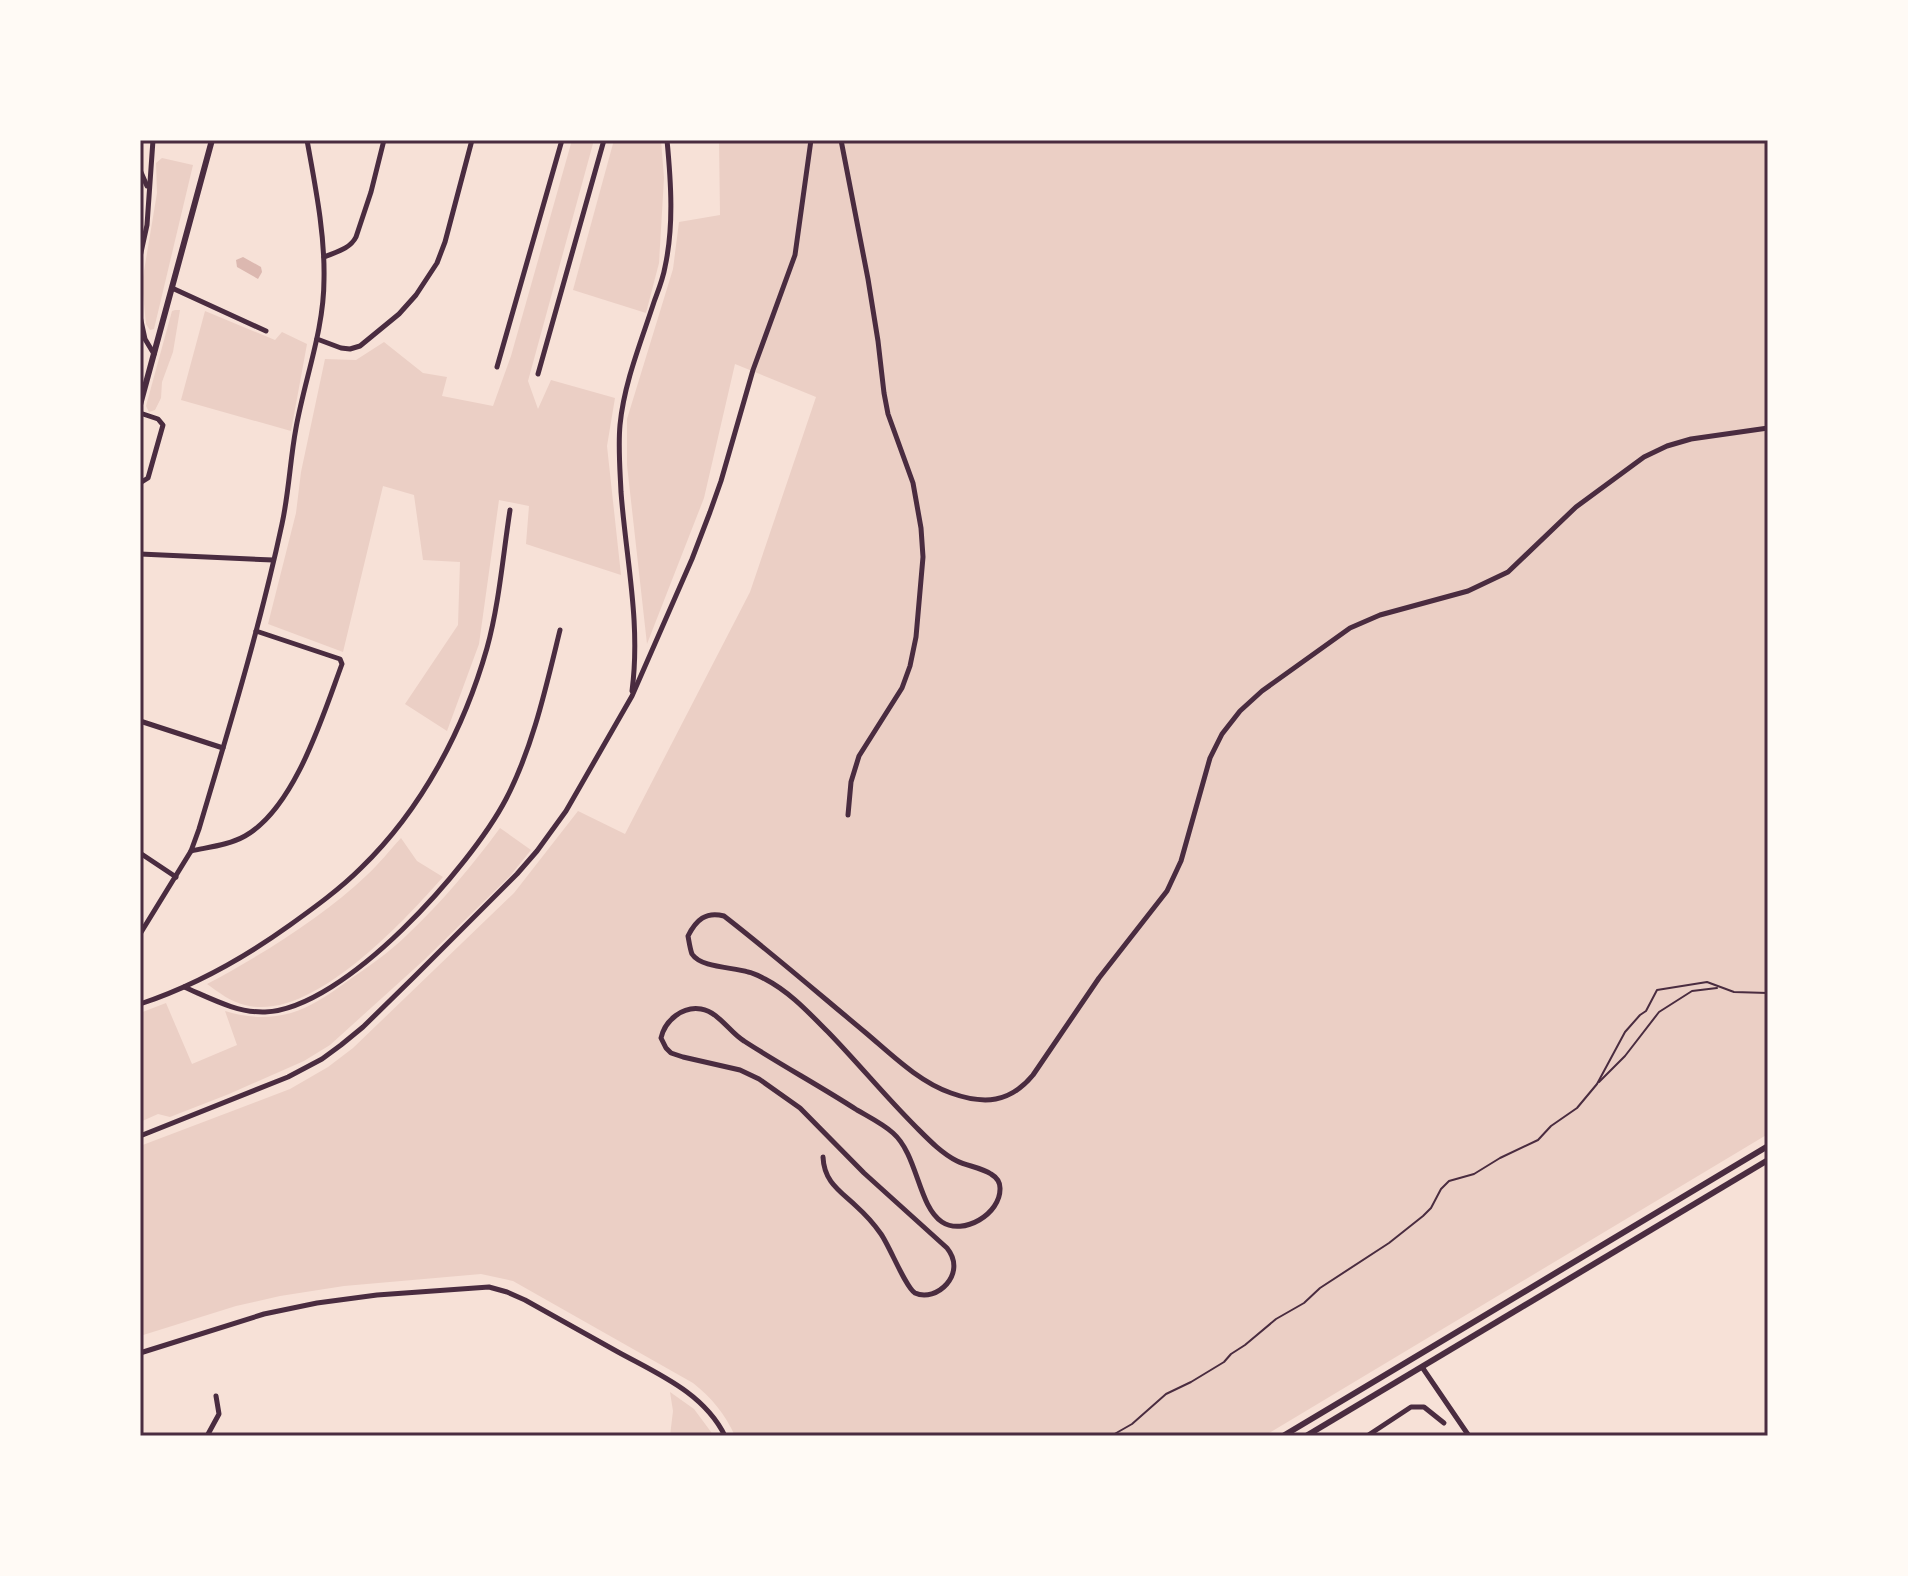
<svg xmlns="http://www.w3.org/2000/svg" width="1908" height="1576" viewBox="0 0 1908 1576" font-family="'Archivo Narrow',sans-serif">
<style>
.green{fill:#ebcfc5}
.water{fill:#dcb8b0}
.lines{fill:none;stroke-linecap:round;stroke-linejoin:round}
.path{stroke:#4a2c40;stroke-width:2}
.minor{stroke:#4a2c40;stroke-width:5}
.tertiary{stroke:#4a2c40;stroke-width:6}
.secondary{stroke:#4a2c40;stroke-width:6}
.neatline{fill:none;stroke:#4a2c40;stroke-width:3}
</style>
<rect width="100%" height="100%" fill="#f7e1d7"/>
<g class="green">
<path d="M572,140H594L528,381L538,409L551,380L615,398L607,446L621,575L526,544L529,506L499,500L479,644L447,731L405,704L458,625L460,562L423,560L414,495L383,486L343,652L268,624L296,513L301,472L325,359L356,360L384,342L423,373L447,377L442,396L493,406L511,356Z"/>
<path d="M614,140H661L664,178L659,263L646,313L573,290Z"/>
<path d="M719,140H1768V1134L1264,1436H735C725,1414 712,1398 693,1383L513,1281L481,1274L344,1286L280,1296L236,1306L140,1336V1146L290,1089L328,1067L353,1048L514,893L578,811L625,834L750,592L816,397L735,364L704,498L647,644L627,465V419L673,269L679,222L720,215Z"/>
<path d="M162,158L193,165L154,329L150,330L146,324L142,283L157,193L156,163Z"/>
<path d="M175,310H180L173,352L162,382L161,398L155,410L149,412L146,406L172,311Z"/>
<path d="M205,311L275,340L282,332L307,344L291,431L181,400Z"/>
<path d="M500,828L531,850L510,876L424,960L330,1045L304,1061L229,1094L170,1117L158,1114L140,1122V1063L143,1060L140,1048V1013L166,1003L192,1064L237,1045L225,1011C248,1018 268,1019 291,1013C311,1007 328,995 345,983C366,968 389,953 408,934C442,902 472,866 500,828Z"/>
<path d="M401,838L417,861L443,877C403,922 311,1023 245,1005C231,1002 218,992 207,984C260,956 323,917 367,875C379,864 390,850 401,838Z"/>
<path d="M670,1392L694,1409L714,1436H670L673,1411Z"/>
</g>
<path class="water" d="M243,257L261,267L262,272L258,279L237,267L236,260Z"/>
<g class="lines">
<g class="path">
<path d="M1599,1082L1625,1056L1659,1012L1692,991L1717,988"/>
<path d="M1111,1436L1132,1424L1166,1394L1191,1382L1224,1362L1231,1354L1245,1345L1276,1319L1304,1303L1320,1288L1389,1243L1423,1216L1431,1208L1441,1189L1449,1181L1474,1174L1500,1158L1538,1140L1551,1126L1577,1108L1597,1084L1625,1032L1640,1015L1646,1011L1657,990L1707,982L1734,992L1768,993"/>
</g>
<g class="minor">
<path d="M841,140L868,279L878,341L884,393L888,414L913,483L921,528L923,557L916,637L910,666L902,688L859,756L851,782L848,815"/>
<path d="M140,170L147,186"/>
<path d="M140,257L147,225L153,140"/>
<path d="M324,257C336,252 350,249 356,237L371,192L384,140"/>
<path d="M172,288L266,331"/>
<path d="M140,316L145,339L154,354"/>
<path d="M317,339L341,348L350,349L360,346L399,314L416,295L437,263L445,242L472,140"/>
<path d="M497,367L562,140"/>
<path d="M538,374L604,140"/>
<path d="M140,413L158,419L163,425L148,478L140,483"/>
<path d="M140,554L273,560"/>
<path d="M632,691C641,623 626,559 621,492C620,469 618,447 620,425C624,383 641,342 654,302C658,291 663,279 665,267C674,226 671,182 667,140"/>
<path d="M140,721L223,748"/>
<path d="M191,851C209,847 229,845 245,836C295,808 323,715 342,664L340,659L256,631"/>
<path d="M140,853L176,877"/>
<path d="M140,934L191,851L199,829C229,728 260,627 282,524C289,492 290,460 296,428C305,378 324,330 324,279C325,233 315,185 307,140"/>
<path d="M184,987C210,998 237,1013 265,1012C345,1009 471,866 506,799C533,747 546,687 560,630"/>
<path d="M140,1004C194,986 244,958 290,925C315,907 340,889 361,868C422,809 464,729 487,648C499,605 503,555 510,510"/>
<path d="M140,1136L288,1077L322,1059L341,1045L363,1027L414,977L517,874L537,851L566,811L632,696L692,559L710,512L721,481L753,370L795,255L811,140"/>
<path d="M823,1157C824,1182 840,1191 856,1206C866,1215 874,1224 881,1234C890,1247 906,1288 915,1293C936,1303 968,1274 947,1248L864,1173L800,1108L759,1079L740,1070L683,1057L671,1053L666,1048L661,1038C665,1020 683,1006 701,1009C719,1012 729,1032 744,1041C781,1065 820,1086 857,1110C869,1117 883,1124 893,1133C918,1155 918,1206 942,1222C963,1236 1001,1214 1000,1188C1000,1182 996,1177 991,1174C980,1167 967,1166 957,1161C941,1153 927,1138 915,1126C885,1096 858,1063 829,1033C809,1013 790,992 765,979C759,976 754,973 748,972C733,967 701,968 692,954C690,949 689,941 688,936C696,920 706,911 724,916C773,954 819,994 866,1033C892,1055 919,1082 951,1093C984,1105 1010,1103 1033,1075L1099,978L1167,891L1181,861L1210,758L1222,734L1240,711L1262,691L1350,628L1380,615L1468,591L1508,572L1576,507L1644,457L1667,446L1691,439L1768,428"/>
<path d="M140,1353L264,1314L317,1303L377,1295L489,1287L507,1292L525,1300C556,1317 587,1335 618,1352C658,1374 704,1393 725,1436"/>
<path d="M1422,1367L1469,1436"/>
<path d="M207,1436L219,1414L216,1396"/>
<path d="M1367,1436L1411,1407H1424L1444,1423"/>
</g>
<g class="tertiary">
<path d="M1283,1436L1768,1146"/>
<path d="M1306,1436L1768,1160"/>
</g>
<path class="secondary" d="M140,405L212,140"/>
</g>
<rect width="1908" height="1576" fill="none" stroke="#fffaf5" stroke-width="284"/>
<rect x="142" y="142" width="1624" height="1292" class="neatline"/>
</svg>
